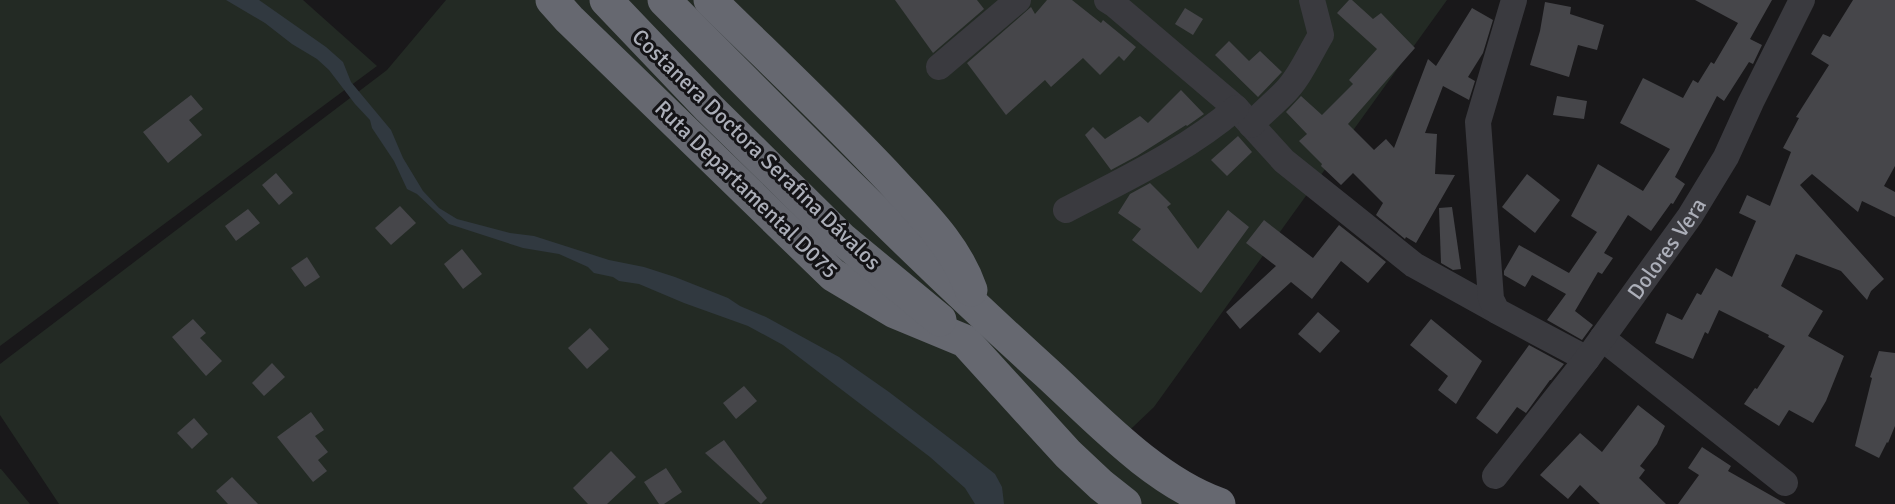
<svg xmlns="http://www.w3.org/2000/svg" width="1895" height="504" viewBox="0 0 1895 504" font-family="Signika,sans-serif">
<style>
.green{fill:#232a24}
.water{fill:#313940}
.building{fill:#46464a}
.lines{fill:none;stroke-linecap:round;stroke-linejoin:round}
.minor{stroke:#3a3a3f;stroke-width:26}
.highway{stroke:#666870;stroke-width:33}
.labels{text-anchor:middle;stroke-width:6;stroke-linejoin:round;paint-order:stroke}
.street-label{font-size:22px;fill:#acafb9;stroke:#141316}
</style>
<rect width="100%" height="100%" fill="#19181a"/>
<g class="green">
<path d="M0,0H303L377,66L0,346Z"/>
<path d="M446,0H1447L1154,407L1114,445L1215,504H59L0,415V364L387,70Z"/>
<path d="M0,469H1L30,504H0Z"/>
</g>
<path class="water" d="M226,0H259L326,47L343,62L351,82L391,130L403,158L423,191L439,208L457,219L510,233L534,236L609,260L644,267L675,277L728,298L740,306L766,317L839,357L889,392L965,450L995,474L1002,487L1004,504H975L965,488L930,457L783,345L748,326L684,303L639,284L619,281L613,277L594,273L588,267L559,254L523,248L449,224L417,194L407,189L394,161L372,128L370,120L355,104L329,70L317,59L292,44L265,23Z"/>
<g class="building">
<path d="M895,0H977L984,9L933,53Z"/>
<path d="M1047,0H1072L1101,23L1103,20L1136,47L1124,61L1119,56L1100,75L1083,58L1051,87L1045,80L1006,115L967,63L1031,7L1035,14Z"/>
<path d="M1349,0H1352L1373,19L1381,13L1415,48L1348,124L1374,150L1386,139L1394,148L1428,59L1436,66L1472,8L1493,20L1483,53L1468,77L1475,81L1469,100L1443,86L1425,133L1437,134L1435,174L1455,175L1416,243L1406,237L1405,239L1376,215L1383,203L1353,173L1341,185L1321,166L1322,164L1299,141L1307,134L1286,112L1301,96L1322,115L1353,84L1349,80L1377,49L1337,13Z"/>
<path d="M1695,0H1772L1750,39L1762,45L1753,64L1749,62L1724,101L1717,96L1675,177L1685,184L1673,204L1671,203L1651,231L1628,215L1604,253L1613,258L1602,274L1598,272L1575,311L1593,325L1582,340L1547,320L1566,294L1532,275L1525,287L1504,275V271L1519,245L1569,273L1597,232L1571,216L1598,164L1643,191L1670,149L1620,123L1643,78L1683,98L1693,80L1698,83L1711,62L1714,64L1738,23Z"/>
<path d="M1853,0H1895V166L1884,186L1895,192V217L1862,201L1858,212L1812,174L1800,185L1884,279L1871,291L1867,300L1841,271L1796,254L1781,286L1823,311L1808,336L1844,356L1826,401L1813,423L1789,410L1779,426L1744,404L1755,388L1757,389L1785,346L1768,337L1769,335L1719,310L1708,334L1705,332L1693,359L1655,343L1667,313L1682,320L1697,293L1701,295L1716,268L1732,277L1756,221L1739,213L1747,195L1770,206L1791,152L1783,148L1799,118L1796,117L1829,65L1811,54L1823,34L1830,37Z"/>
<path d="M1545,2L1571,7L1570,14L1604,25L1597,50L1578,45L1569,77L1530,65L1540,31Z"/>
<path d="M1185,8L1203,19L1193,35L1175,24Z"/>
<path d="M1229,41L1249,61L1260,51L1282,72L1258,97L1215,55Z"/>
<path d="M1181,90L1204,114L1187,126L1186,125L1137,156L1111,170L1085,135L1093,127L1105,139L1140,116L1148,123Z"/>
<path d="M191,95L203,109L189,120L202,135L168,163L143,132Z"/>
<path d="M1557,96L1587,101L1584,119L1553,115Z"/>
<path d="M1238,136L1252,152L1227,176L1211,160Z"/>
<path d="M276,173L293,193L279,205L262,185Z"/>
<path d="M1527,174L1560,200L1535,233L1502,207Z"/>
<path d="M1150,183L1171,204L1167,207L1198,249L1228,210L1249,227L1201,293L1132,240L1141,229L1118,213L1130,194Z"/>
<path d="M400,206L416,223L391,245L375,228Z"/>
<path d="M1452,207L1461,269L1453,270L1441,263L1439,208Z"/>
<path d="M248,209L260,223L236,241L225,226Z"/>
<path d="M1264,220L1313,258L1339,225L1386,262L1368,283L1341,261L1312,299L1291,282L1240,329L1226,312L1276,266L1246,243Z"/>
<path d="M462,249L482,274L463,289L444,264Z"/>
<path d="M307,257L320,277L305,287L291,268Z"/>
<path d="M1318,312L1340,331L1320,353L1298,334Z"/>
<path d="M193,319L206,333L200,338L222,361L206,376L172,337Z"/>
<path d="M1431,319L1482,361L1456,404L1438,390L1448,376L1410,345Z"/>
<path d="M590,328L609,349L587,369L568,348Z"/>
<path d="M1529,345L1564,364L1551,380H1550L1526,413L1517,407L1497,434L1476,418Z"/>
<path d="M1879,351L1895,353V426L1888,443L1887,442L1879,458L1855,446L1872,378L1870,377Z"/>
<path d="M272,363L285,377L264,396L252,383Z"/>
<path d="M744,386L757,401L736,419L723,403Z"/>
<path d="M1638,405L1665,426L1657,444L1640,466L1645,470L1639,478L1666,504H1600L1580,485L1568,499L1540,475L1580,433L1602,452Z"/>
<path d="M311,412L324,430L315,436L328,452L318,460L327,471L313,482L277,437Z"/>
<path d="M194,418L208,434L192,449L177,433Z"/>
<path d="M724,440L767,498L761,504L705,453Z"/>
<path d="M1702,447L1731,466L1728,471L1786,504H1678L1699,475L1688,468Z"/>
<path d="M611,451L636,477L607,504H588L573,488Z"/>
<path d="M666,468L682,492L664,504H659L644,482Z"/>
<path d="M232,477L258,504H228L216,491Z"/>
</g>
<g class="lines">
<g class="minor">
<path d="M1107,0L1115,5L1236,108L1284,161L1414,265L1497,311"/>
<path d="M1514,0L1478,122L1491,299L1497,311L1587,359"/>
<path d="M939,67L1018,0"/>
<path d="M1251,125C1261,114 1272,105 1282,95C1299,79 1309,55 1321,35L1312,0"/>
<path d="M1066,210C1125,179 1186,151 1236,108"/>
<path d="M1602,338L1785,483"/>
<path id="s1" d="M1495,476L1587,359L1690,216L1726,157L1751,102L1802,0"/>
</g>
<g class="highway">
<path d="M552,0L569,19L833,275L895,312L965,341L1068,454L1101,485L1125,504"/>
<path d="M606,0L709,108L842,239L940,320"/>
<path d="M664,0C790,126 915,254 1047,373C1097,419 1154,481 1219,504"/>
<path d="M710,0C771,60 833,118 891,180C922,214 956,246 971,290"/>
</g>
</g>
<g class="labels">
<g class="street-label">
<text transform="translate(757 149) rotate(44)" y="8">Costanera Doctora Serafina Dávalos</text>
<text transform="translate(747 189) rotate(44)" y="8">Ruta Departamental D075</text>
<text dy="8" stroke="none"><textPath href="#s1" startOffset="285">Dolores Vera</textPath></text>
</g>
</g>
</svg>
